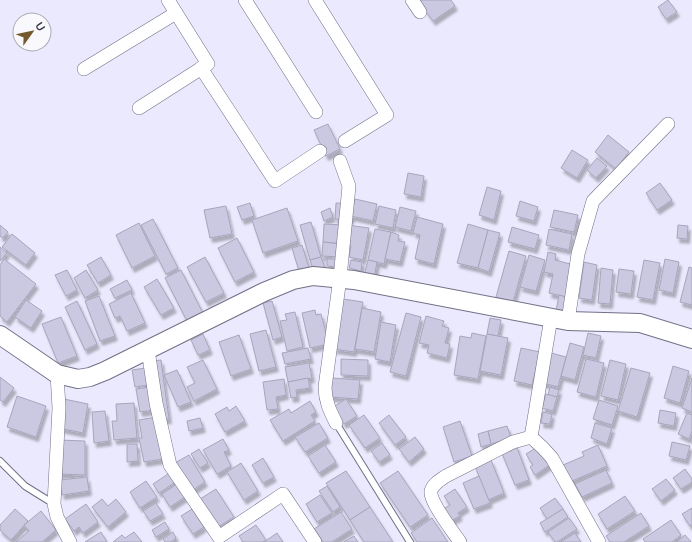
<svg xmlns="http://www.w3.org/2000/svg" width="692" height="542" viewBox="0 0 692 542" font-family="Mulish,sans-serif">
<style>
.building{fill:#cbc9e2;stroke:#a7a5bc;filter:url(#shadow)}
.lines{fill:none;stroke-linecap:round;stroke-linejoin:round}
.lane-casing{stroke:#727086;stroke-width:8}
.street-casing{stroke:#727086;stroke-width:14}
.secondary-casing{stroke:#727086;stroke-width:20}
.lane{stroke:#fff;stroke-width:6}
.street{stroke:#fff;stroke-width:13}
.secondary{stroke:#fff;stroke-width:18}
</style>
<defs>
<filter id="shadow"><feDropShadow dx="2.5" dy="4.5" stdDeviation="1" flood-color="#0004"/></filter>
</defs>
<rect width="100%" height="100%" fill="#ebe9fd"/>
<g class="building">
<path d="M418,0H451L455,6L433,21Z"/>
<path d="M668,0L677,12L666,19L658,7Z"/>
<path d="M328,124L340,149L326,156L314,130Z"/>
<path d="M608,135L629,152L616,169L595,152Z"/>
<path d="M572,150L588,160L577,178L561,168Z"/>
<path d="M597,158L607,166L596,178L587,170Z"/>
<path d="M408,173L424,176L421,197L404,194Z"/>
<path d="M660,183L672,200L657,210L646,193Z"/>
<path d="M487,187L501,191L494,220L479,215Z"/>
<path d="M355,199L377,204L373,221L351,216Z"/>
<path d="M520,201L538,207L534,221L516,216Z"/>
<path d="M250,203L254,216L242,220L237,207Z"/>
<path d="M336,203L352,204L351,220L335,219Z"/>
<path d="M226,206L232,234L210,238L204,210Z"/>
<path d="M379,206L396,210L393,228L375,224Z"/>
<path d="M400,207L416,211L411,231L395,227Z"/>
<path d="M287,208L298,241L263,253L252,220Z"/>
<path d="M330,208L333,217L324,221L321,212Z"/>
<path d="M554,210L578,215L574,232L550,227Z"/>
<path d="M417,217L443,224L434,264L415,259L420,235L413,233Z"/>
<path d="M153,219L178,268L166,274L141,225Z"/>
<path d="M311,222L321,257L310,260L300,225Z"/>
<path d="M139,223L155,256L132,268L116,235Z"/>
<path d="M324,224L344,225L342,244L323,242Z"/>
<path d="M468,224L488,230L478,268L457,263Z"/>
<path d="M0,225L8,232L3,238L0,236Z"/>
<path d="M348,225L369,228L363,260L349,257L351,246L345,244Z"/>
<path d="M678,225L688,226L687,239L677,238Z"/>
<path d="M512,227L539,235L535,249L508,242Z"/>
<path d="M375,229L391,232L384,264L368,260Z"/>
<path d="M549,229L572,234L569,250L546,245Z"/>
<path d="M488,230L500,233L489,272L478,268Z"/>
<path d="M391,232L399,235L398,241L405,242L400,262L385,259Z"/>
<path d="M12,234L35,253L26,265L2,247Z"/>
<path d="M237,238L254,272L235,282L218,248Z"/>
<path d="M323,242L342,244L341,257L322,256Z"/>
<path d="M302,245L309,268L299,271L292,248Z"/>
<path d="M0,247L7,253L0,261Z"/>
<path d="M509,251L526,256L513,302L496,297Z"/>
<path d="M548,252L556,254L555,260L574,265L566,297L549,293L553,274L544,272Z"/>
<path d="M529,255L545,260L536,291L520,287Z"/>
<path d="M101,257L111,275L98,283L87,265Z"/>
<path d="M205,257L224,293L206,302L187,267Z"/>
<path d="M321,257L325,268L314,272L310,260Z"/>
<path d="M4,259L36,284L7,322L0,316V265Z"/>
<path d="M327,259H337V267L327,266Z"/>
<path d="M665,259L679,262L673,293L659,290Z"/>
<path d="M351,260L362,262L361,271L349,268Z"/>
<path d="M368,260L377,262L374,278L364,276Z"/>
<path d="M644,260L660,263L653,300L637,297Z"/>
<path d="M584,262L597,265L592,300L579,298Z"/>
<path d="M689,267L692,268V305L680,302Z"/>
<path d="M601,268L613,270L610,304L598,303Z"/>
<path d="M619,269L634,271L631,294L616,292Z"/>
<path d="M67,270L77,290L66,296L55,275Z"/>
<path d="M86,270L98,290L85,298L74,278Z"/>
<path d="M181,270L203,313L187,321L165,278Z"/>
<path d="M157,279L174,308L161,315L144,287Z"/>
<path d="M127,280L132,290L115,298L110,289Z"/>
<path d="M131,293L145,323L127,331L120,316L115,318L109,304Z"/>
<path d="M559,295L566,297L563,312L556,311Z"/>
<path d="M99,296L115,336L100,341L85,301Z"/>
<path d="M343,299L363,302L354,352L334,349Z"/>
<path d="M26,300L42,311L31,328L15,317Z"/>
<path d="M77,301L97,344L85,350L65,307Z"/>
<path d="M272,301L282,337L273,340L263,303Z"/>
<path d="M362,308L381,312L374,352L355,349Z"/>
<path d="M315,310L316,315L321,314L329,344L310,348L302,313Z"/>
<path d="M295,312L303,347L287,351L280,321L287,320L285,314Z"/>
<path d="M406,313L421,317L406,376L390,372Z"/>
<path d="M426,316L444,321L442,326L449,328L445,343L450,344L447,358L427,353L429,345L419,343Z"/>
<path d="M61,317L77,356L58,363L42,324Z"/>
<path d="M490,318L501,320L498,336L487,334Z"/>
<path d="M381,322L396,325L390,362L375,359Z"/>
<path d="M266,330L276,367L259,371L250,334Z"/>
<path d="M472,333L486,336L478,379L454,375L460,336L471,338Z"/>
<path d="M588,333L601,336L596,358L583,355Z"/>
<path d="M203,334L210,350L198,355L191,340Z"/>
<path d="M487,334L508,338L501,375L480,371Z"/>
<path d="M239,335L251,369L231,376L219,342Z"/>
<path d="M570,343L584,347L575,380L561,376Z"/>
<path d="M308,348L311,359L285,364L282,353Z"/>
<path d="M521,348L540,352L532,385L514,381Z"/>
<path d="M551,353L566,357L558,387L543,383Z"/>
<path d="M341,359L368,360V376L341,375Z"/>
<path d="M586,359L604,363L596,397L577,392Z"/>
<path d="M161,360L169,419L161,420L153,361Z"/>
<path d="M203,360L217,389L194,401L187,387L195,383L187,367Z"/>
<path d="M610,360L626,364L618,400L601,396Z"/>
<path d="M309,363L312,378L288,382L285,367Z"/>
<path d="M673,366L689,371L680,403L664,398Z"/>
<path d="M145,368L148,385L135,387L132,370Z"/>
<path d="M631,368L650,373L637,417L618,411Z"/>
<path d="M177,370L191,402L178,407L164,375Z"/>
<path d="M0,377L14,388L3,402L0,400Z"/>
<path d="M308,378L310,388L296,390L297,397L291,398L288,382Z"/>
<path d="M332,378L360,380L358,399L330,397Z"/>
<path d="M692,378V412L682,408Z"/>
<path d="M284,379L286,395L276,397L278,409L267,410L263,382Z"/>
<path d="M150,387L154,410L140,412L136,389Z"/>
<path d="M550,387L559,390L557,397L548,395Z"/>
<path d="M546,394L557,397L553,411L542,408Z"/>
<path d="M17,396L46,406L36,437L7,427Z"/>
<path d="M64,399L88,404L83,433L59,428Z"/>
<path d="M346,399L357,416L344,424L333,407Z"/>
<path d="M599,400L618,406L612,425L593,419Z"/>
<path d="M310,401L316,412L311,415L315,421L283,441L270,420L289,409L291,413Z"/>
<path d="M134,403L137,438L114,440L112,421H117L116,404Z"/>
<path d="M236,406L245,421L225,432L215,414L227,407L229,411Z"/>
<path d="M660,410L676,413L674,426L658,423Z"/>
<path d="M105,411L109,441L94,443L92,412Z"/>
<path d="M543,412L552,414L550,424L541,423Z"/>
<path d="M687,413L692,415V431L689,439L678,434Z"/>
<path d="M364,415L380,438L365,448L349,425Z"/>
<path d="M389,415L406,437L395,445L379,423Z"/>
<path d="M156,417L163,459L144,462L139,438H142L139,420Z"/>
<path d="M200,418L203,428L189,431L187,421Z"/>
<path d="M460,421L472,456L454,462L443,427Z"/>
<path d="M319,423L328,438L305,452L295,437Z"/>
<path d="M595,423L612,428L607,444L591,438Z"/>
<path d="M507,426L511,438L491,444L488,431Z"/>
<path d="M488,431L491,444L481,447L478,434Z"/>
<path d="M415,437L424,449L409,462L399,449Z"/>
<path d="M223,439L229,450L224,452L231,466L217,474L203,450Z"/>
<path d="M59,440L85,441V475L59,474Z"/>
<path d="M672,442L690,446L686,460L669,456Z"/>
<path d="M382,443L390,455L379,462L371,451Z"/>
<path d="M127,444H137L138,461L127,462Z"/>
<path d="M325,445L336,462L319,473L308,456Z"/>
<path d="M516,445L529,480L515,485L501,451Z"/>
<path d="M598,445L607,466L570,482L563,465L584,456L582,452Z"/>
<path d="M539,446L551,464L535,475L530,467L533,465L526,454Z"/>
<path d="M199,449L208,463L200,468L191,454Z"/>
<path d="M189,455L205,482L190,492L173,464Z"/>
<path d="M263,458L274,477L263,483L252,465Z"/>
<path d="M491,460L504,493L488,500L475,466Z"/>
<path d="M241,463L258,491L244,500L227,472Z"/>
<path d="M685,469L692,479V482L681,489L673,478Z"/>
<path d="M606,470L612,483L582,497L575,484Z"/>
<path d="M346,471L370,507L350,520L326,483Z"/>
<path d="M398,471L428,515L410,527L380,483Z"/>
<path d="M171,472L177,481L159,493L153,484Z"/>
<path d="M479,476L490,503L474,509L463,483Z"/>
<path d="M87,477L89,491L62,495L60,480Z"/>
<path d="M666,479L675,490L661,501L652,489Z"/>
<path d="M146,481L157,497L140,508L130,492Z"/>
<path d="M177,484L185,497L170,507L162,494Z"/>
<path d="M327,486L340,507L333,512L319,491Z"/>
<path d="M216,489L234,517L218,527L200,499Z"/>
<path d="M455,489L467,507L458,513L460,516L449,522L442,510L450,505L444,496Z"/>
<path d="M320,495L332,513L317,522L306,504Z"/>
<path d="M625,496L635,511L607,529L598,514Z"/>
<path d="M555,498L563,509L547,519L540,508Z"/>
<path d="M102,499L108,506L116,499L126,512L108,527L92,507Z"/>
<path d="M156,503L163,514L150,521L143,511Z"/>
<path d="M86,504L98,522L83,533L79,527L74,531L65,519Z"/>
<path d="M370,507L393,542H364L350,520Z"/>
<path d="M692,508V525L690,526L682,514Z"/>
<path d="M15,509L28,521L11,540L0,530V525Z"/>
<path d="M192,509L204,527L193,534L181,516Z"/>
<path d="M563,509L568,517L545,532L540,523Z"/>
<path d="M41,511L56,530L42,542H16L29,531L24,525Z"/>
<path d="M341,512L352,529L332,542H323L314,529Z"/>
<path d="M641,513L649,526L624,542H610L606,536Z"/>
<path d="M432,518L448,542H417L411,533Z"/>
<path d="M569,518L577,529L557,542H555L548,532Z"/>
<path d="M671,520L681,535L672,542H645L643,539Z"/>
<path d="M165,522L169,529L156,537L152,530Z"/>
<path d="M256,525L266,540L263,542H243L239,536Z"/>
<path d="M101,532L107,542H85Z"/>
<path d="M134,532L142,542H113L122,535L125,538Z"/>
<path d="M173,532L176,538L171,542H165L163,539Z"/>
<path d="M277,533L283,542H264Z"/>
<path d="M575,533L581,542H561Z"/>
<path d="M685,535L691,542H677Z"/>
<path d="M354,536L358,542H344Z"/>
</g>
<g class="lines">
<defs>
<g id="lane">
<path d="M336,423L410,542"/>
<path d="M0,461L25,486L54,504"/>
</g>
<g id="street">
<path d="M245,0L316,112"/>
<path d="M315,0L387,115L345,141"/>
<path d="M412,0L420,12"/>
<path d="M201,68L275,181L320,151"/>
<path d="M84,69L176,13"/>
<path d="M139,108L208,64L168,0"/>
<path d="M568,321L578,254L593,201L668,124"/>
<path d="M148,350L156,403L170,465L219,537L283,494L315,542"/>
<path d="M57,374L59,408L54,504L57,517L70,542"/>
<path d="M336,423C330,411 325,401 325,387L340,278L349,186L340,161"/>
<path d="M531,437L543,448L552,458L599,542"/>
<path d="M531,437L551,318"/>
<path d="M460,542C454,533 429,501 431,491C433,484 440,480 446,476L513,442L531,437"/>
</g>
<path id="secondary" d="M0,335L57,374L78,379L90,377L105,371L264,292L293,280L313,276L354,280L568,321L640,323L692,339"/>
</defs>
<use href="#lane" class="lane-casing"/>
<use href="#street" class="street-casing"/>
<use href="#secondary" class="secondary-casing"/>
<use href="#lane" class="lane"/>
<use href="#street" class="street"/>
<use href="#secondary" class="secondary"/>
</g>
<g transform="translate(32 32) rotate(57)"><circle r="19" fill="#f8f8fd" stroke="#acacb3"/>
<path d="M0-3L7 15L0 10L-7 15Z" fill="#73592b"/>
<text y="-6" font-size="11" font-weight="bold" text-anchor="middle" fill="#3b3a44">U</text>
</g>
</svg>
